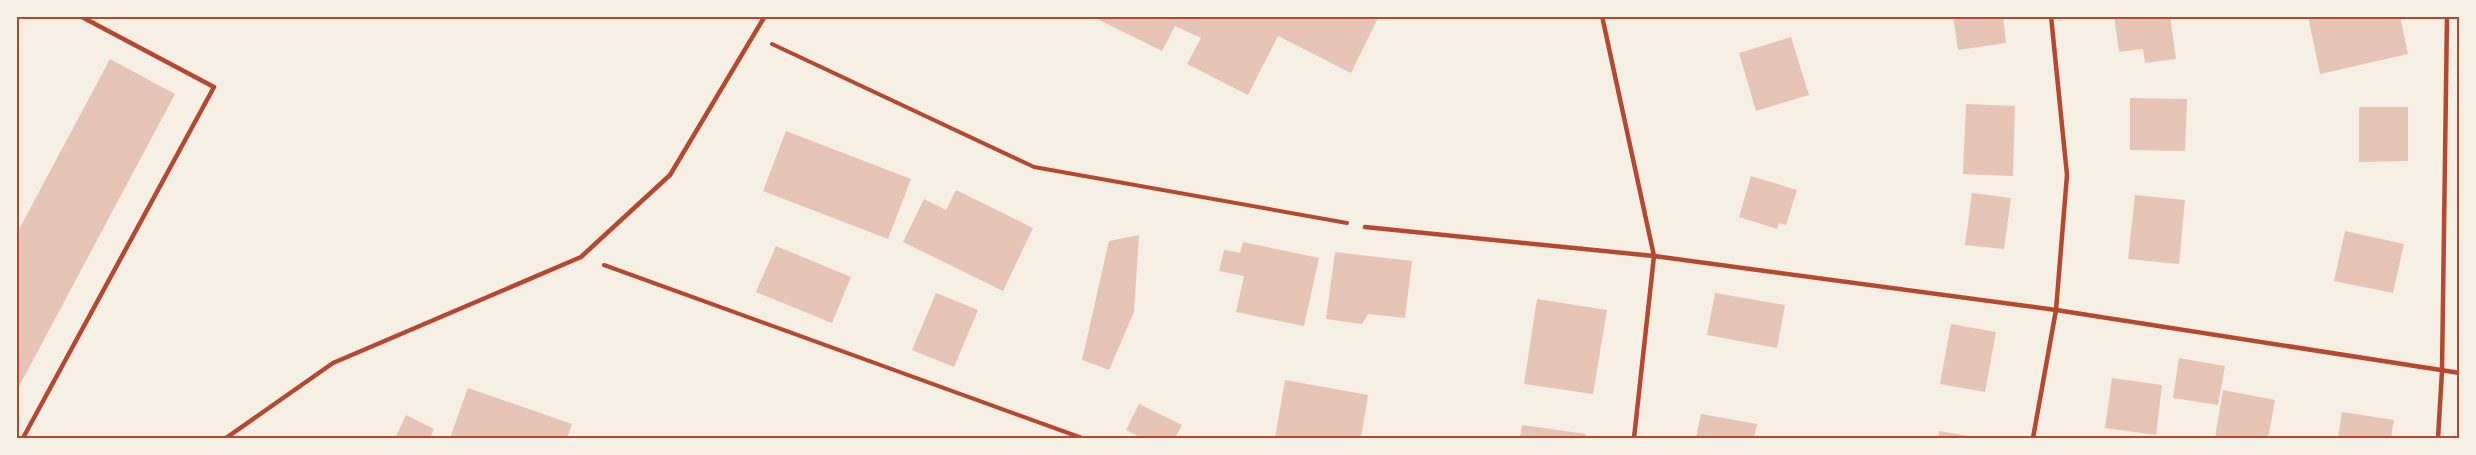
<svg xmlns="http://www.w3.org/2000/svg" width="2476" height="455" viewBox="0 0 2476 455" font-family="'PT Sans',sans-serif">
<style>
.building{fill:#e6c5b7}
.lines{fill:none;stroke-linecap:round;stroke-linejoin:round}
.path{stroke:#b5482f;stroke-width:4}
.service{stroke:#b5482f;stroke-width:4.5}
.neatline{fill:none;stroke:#b5482f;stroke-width:2}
</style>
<rect width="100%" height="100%" fill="#f6efe4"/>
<g class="building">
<path d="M1101,16H1379L1351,73L1278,36L1248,95L1187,64L1201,38L1175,26L1162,51L1099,20Z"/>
<path d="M1953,16H2003L2006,43L1958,50Z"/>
<path d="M2114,16H2170L2176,59L2145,63L2143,49L2119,52Z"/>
<path d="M2308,16H2400L2408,54L2320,74Z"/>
<path d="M1791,37L1809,95L1756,111L1739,53Z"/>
<path d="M110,59L175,94L16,392V235Z"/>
<path d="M2130,98L2187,99L2185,151L2130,150Z"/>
<path d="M1966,104L2015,106L2013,176L1963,174Z"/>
<path d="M2359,107H2408V161L2359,162Z"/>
<path d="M786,131L911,179L888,239L763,191Z"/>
<path d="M1751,176L1797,190L1786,225L1779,223L1777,229L1739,217Z"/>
<path d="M956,190L1033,228L1003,291L903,242L924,199L946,210Z"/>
<path d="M1972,193L2011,198L2004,249L1965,245Z"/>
<path d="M2135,195L2185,200L2179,264L2128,259Z"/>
<path d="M2345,231L2404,244L2393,293L2334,281Z"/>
<path d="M1139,235L1134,312L1109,370L1082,360L1109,241Z"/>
<path d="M1243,242L1319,258L1304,326L1236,312L1244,276L1219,271L1224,250L1240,253Z"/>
<path d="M776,246L851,277L832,323L756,292Z"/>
<path d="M1335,252L1412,261L1405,318L1368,314L1362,324L1326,319Z"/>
<path d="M936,293L978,310L954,367L912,350Z"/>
<path d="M1715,293L1785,305L1777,348L1707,335Z"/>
<path d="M1537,299L1607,310L1593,394L1524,384Z"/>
<path d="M1951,324L1996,332L1985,392L1940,384Z"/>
<path d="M2179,358L2225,366L2218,405L2173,398Z"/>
<path d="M2112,378L2162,385L2156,435L2105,428Z"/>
<path d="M1285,380L1368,395L1361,438H1275Z"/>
<path d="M468,388L572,424L567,438H450Z"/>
<path d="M2223,390L2275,400L2268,438H2215Z"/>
<path d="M1139,404L1182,425L1175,438H1142L1126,430Z"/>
<path d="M2342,412L2394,420L2391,438H2338Z"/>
<path d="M1701,414L1757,424L1754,438H1696Z"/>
<path d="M406,415L434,429L430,438H395Z"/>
<path d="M1522,425L1586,434L1585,438H1520Z"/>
<path d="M1939,431L1975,437L1974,438H1938Z"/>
</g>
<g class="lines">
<g class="path">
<path d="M772,44L1034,167L1347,223"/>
<path d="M604,265L1082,438"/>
</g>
<g class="service">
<path d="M1602,16L1654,256L1634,438"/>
<path d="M1365,227L1654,256L2056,310L2460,373"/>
<path d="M23,438L214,87L80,16"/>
<path d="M226,438L333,363L581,257L670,175L765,16"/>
<path d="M2033,438L2056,310L2067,175L2051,16"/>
<path d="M2438,438L2442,371L2447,16"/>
</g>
</g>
<rect width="2476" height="455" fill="none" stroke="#f6efe4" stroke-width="36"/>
<rect x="18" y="18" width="2440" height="419" class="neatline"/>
</svg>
